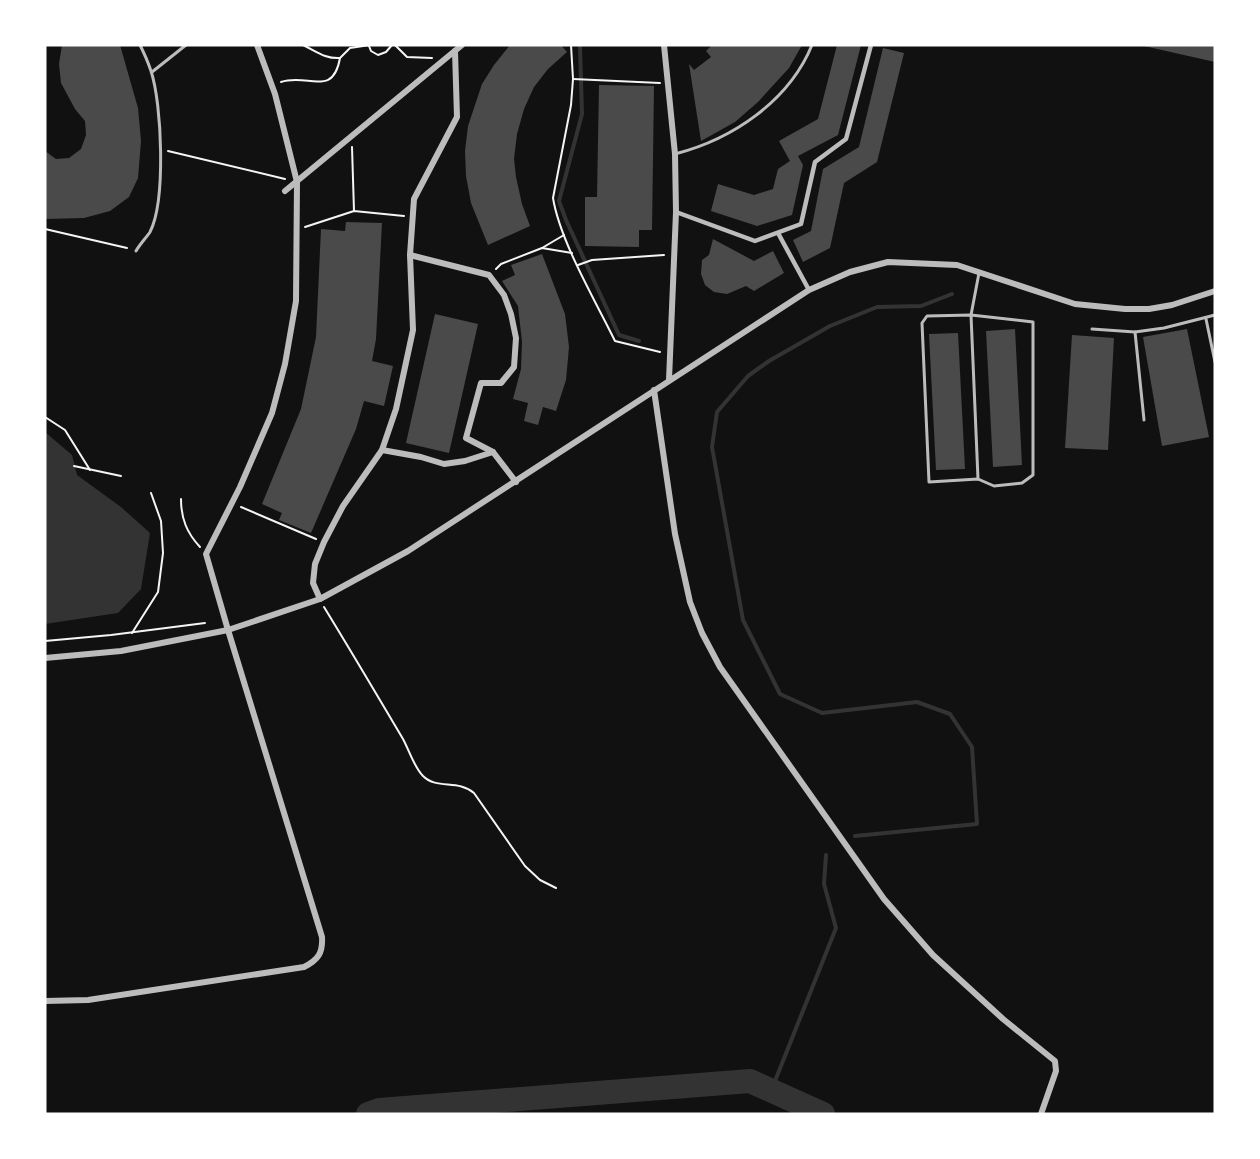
<svg xmlns="http://www.w3.org/2000/svg" width="1260" height="1159" viewBox="0 0 1260 1159" font-family="'Roboto Condensed',sans-serif">
<style>
.water{fill:#333}
.lines{fill:none;stroke-linecap:round;stroke-linejoin:round}
.stream{stroke:#333;stroke-width:4}
.river{stroke:#333;stroke-width:24}
.building{fill:#4a4a4a}
.path{stroke:#f5f5f5;stroke-width:2}
.service{stroke:#bcbcbc;stroke-width:3}
.pedestrian{stroke:#bcbcbc;stroke-width:4.5}
.minor{stroke:#bcbcbc;stroke-width:6}
</style>
<rect width="100%" height="100%" fill="#111"/>
<path class="water" d="M45,432L72,455L77,475L121,507L150,533L141,589L118,613L45,624Z"/>
<g class="lines">
<g class="stream">
<path d="M580,45L582,114L559,201L566,220L619,335L639,341"/>
<path d="M855,836L977,824L972,747L950,714L917,702L822,713L780,694L743,620L712,447L717,412L748,376L769,361L830,326L877,307L921,306L952,294"/>
<path d="M771,1091L836,928L824,884L826,855"/>
</g>
<path class="river" d="M368,1114L379,1110L750,1081L823,1114"/>
</g>
<g class="building">
<path d="M62,45H120L138,108L141,141L138,178L129,197L110,211L84,218L45,219V151L56,159L69,158L81,149L86,135L85,121L75,109L61,83L59,64Z"/>
<path d="M510,45H561L567,52L548,69L534,87L524,109L517,134L514,159L516,177L522,204L530,226L488,245L471,203L466,176L465,151L468,126L482,84L494,65Z"/>
<path d="M712,45H802L789,68L758,102L735,122L701,141L689,64L694,70L711,57L706,51Z"/>
<path d="M837,45H861L838,135L798,156L803,165L792,215L757,226L711,211L718,184L754,195L773,189L778,169L790,161L779,141L818,119Z"/>
<path d="M1144,45H1215V62L1144,46Z"/>
<path d="M883,48L904,53L877,162L844,183L830,248L803,262L793,240L811,231L823,169L859,147Z"/>
<path d="M599,85L654,86L652,230H639V247L585,246V197H597Z"/>
<path d="M346,222L382,223L376,339L372,361L393,366L384,406L364,401L356,429L311,533L279,520L282,513L262,504L301,409L316,337L321,229L345,231Z"/>
<path d="M713,239L754,261L773,251L784,273L754,291L746,286L727,294L714,292L705,285L701,274L702,260L709,255Z"/>
<path d="M542,254L565,314L569,347L566,380L556,411L543,407L538,425L524,421L528,403L513,399L521,369L522,342L518,306L502,281L515,275L511,265Z"/>
<path d="M435,314L478,324L449,453L406,443Z"/>
<path d="M1015,329L1022,465L993,467L986,331Z"/>
<path d="M1187,329L1209,437L1162,446L1143,337Z"/>
<path d="M958,333L965,469L936,470L929,334Z"/>
<path d="M1072,335L1114,338L1108,450L1065,448Z"/>
</g>
<g class="lines">
<g class="path">
<path d="M303,45C316,51 325,59 340,58L350,48L370,45"/>
<path d="M395,45L407,57L432,58"/>
<path d="M571,45L573,79L571,105L553,198C560,241 595,300 615,341L660,352"/>
<path d="M369,46L371,51L378,55L386,52L392,45"/>
<path d="M573,79L660,83"/>
<path d="M281,82C308,73 333,98 340,58"/>
<path d="M352,147L354,211"/>
<path d="M168,151L285,179"/>
<path d="M305,227L354,211L404,216"/>
<path d="M45,229L127,248"/>
<path d="M542,248L564,235"/>
<path d="M578,265L592,260L664,255"/>
<path d="M496,269L501,264L542,248L572,253"/>
<path d="M45,417L65,430L90,470"/>
<path d="M74,466L121,476"/>
<path d="M181,499C181,519 187,533 200,547"/>
<path d="M241,507L316,539"/>
<path d="M324,607C351,651 377,695 403,739C409,750 414,767 423,776C437,790 458,779 474,793L525,866L540,880L556,888"/>
<path d="M132,633L158,592L163,553L161,521L151,493"/>
<path d="M45,641L111,635L205,623"/>
</g>
<g class="service">
<path d="M152,72L186,45"/>
<path d="M675,154C733,139 789,101 812,45"/>
<path d="M136,251C140,244 146,238 150,232C166,201 162,104 151,71C148,62 144,53 140,45"/>
<path d="M971,315L1033,322V475L1022,483L994,486L978,479L929,482L922,323L927,316Z"/>
<path d="M1206,319L1215,362"/>
<path d="M1092,329L1135,332L1164,328L1215,315"/>
<path d="M1135,332L1144,420"/>
<path d="M978,479L971,315L979,273"/>
</g>
<g class="pedestrian">
<path d="M676,212L755,241L801,224L815,162L846,139L871,45"/>
<path d="M778,233L809,290"/>
</g>
<g class="minor">
<path d="M664,45L675,154L676,212L669,380"/>
<path d="M455,51L457,117L414,199L410,255L489,275L504,295L511,314L516,338L514,367L501,383H481L466,438L493,452L516,482"/>
<path d="M285,191L462,45"/>
<path d="M654,390L675,534L690,602L702,633L720,667L884,899L933,955L1003,1019L1055,1061L1056,1071L1041,1114"/>
<path d="M382,450L421,457L444,464L465,461L493,452"/>
<path d="M320,599L313,583L315,564L324,542L343,506L382,450L396,409L413,330L410,255"/>
<path d="M45,658L121,651L228,630L320,599L408,551L809,290L850,272L888,262L957,265L1075,304L1125,309H1149L1172,305L1215,291"/>
<path d="M45,1001L88,1000L304,967C318,960 323,953 322,937L228,630L206,554L240,487L272,413L285,364L296,301L297,182L275,94L257,45"/>
</g>
</g>
<rect width="1260" height="1159" fill="none" stroke="#ffffff" stroke-width="93"/>
</svg>
